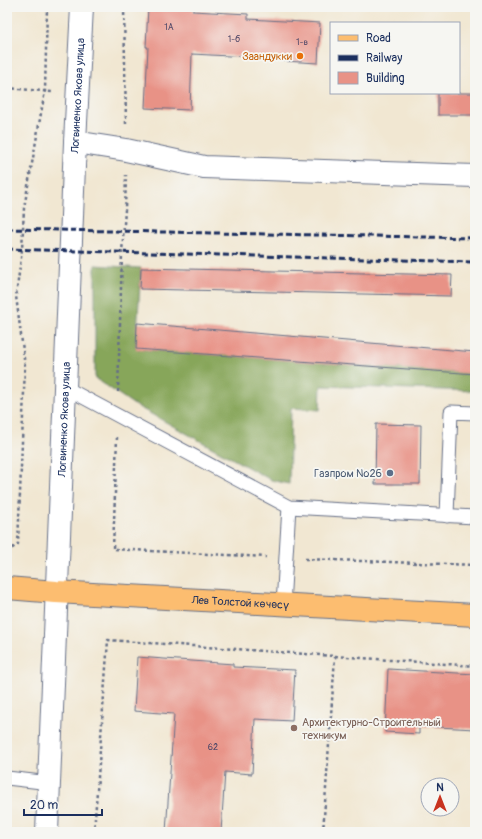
<svg xmlns="http://www.w3.org/2000/svg" width="482" height="839" viewBox="0 0 482 839" font-family="Pangolin,sans-serif">
<style>
.forest{fill:#87a65a;stroke:#516a5c}
.building{fill:#e89286}
.lines{fill:none;stroke-linecap:round;stroke-linejoin:round}
.service-casing{stroke:#666f87;stroke-width:15}
.minor-casing{stroke:#666f87;stroke-width:24}
.tertiary-casing{stroke:#666f87;stroke-width:24}
.primary-casing{stroke:#666f87;stroke-width:24}
.path{stroke:#666f87;stroke-width:2.5;stroke-dasharray:3 3;stroke-linecap:butt}
.service{stroke:#fff;stroke-width:13}
.minor{stroke:#fff;stroke-width:22}
.tertiary{stroke:#fff;stroke-width:22}
.primary{stroke:#fcbd6f;stroke-width:22}
.rail{stroke:#1b2f5e;stroke-width:3;stroke-dasharray:6 3;stroke-linecap:butt}
.food-dot{fill:#e8710a;stroke:#f6f6f2;stroke-width:1.5}
.service-dot{fill:#5c6f8a;stroke:#f6f6f2;stroke-width:1.5}
.education-dot{fill:#8d6e63;stroke:#f6f6f2;stroke-width:1.5}
.labels{text-anchor:middle;stroke-width:3.5;stroke-linejoin:round;paint-order:stroke}
.number-label{font-size:9px;fill:#4e4868}
.food-label{font-size:11px;fill:#c56008;stroke:#f6f6f2;text-anchor:end}
.street-label{font-size:11px;fill:#1b2f5e;stroke:#f6f6f2}
.service-label{font-size:11px;fill:#4e5e75;stroke:#f6f6f2;text-anchor:end}
.education-label{font-size:11px;fill:#785e54;stroke:#f6f6f2;text-anchor:start}
</style>
<rect width="100%" height="100%" fill="#f6f6f2"/>
<filter id="ink" filterUnits="userSpaceOnUse"><feTurbulence type="fractalNoise" baseFrequency=".025" numOctaves="2"/><feDisplacementMap in="SourceGraphic" scale="8" xChannelSelector="R" yChannelSelector="G"/><feConvolveMatrix kernelMatrix="1 2 1 2 8 2 1 2 1" color-interpolation-filters="sRGB"/></filter>
<filter id="wash" filterUnits="userSpaceOnUse"><feTurbulence type="fractalNoise" baseFrequency=".012" numOctaves="4" result="noise"/><feDisplacementMap in="SourceGraphic" scale="16" xChannelSelector="R" yChannelSelector="G"/><feGaussianBlur stdDeviation="0.9" result="paint"/><feColorMatrix in="noise" values="0 0 0 0 0 0 0 0 0 0 0 0 0 0 0 0 0 1.4 0 .05"/><feComposite in="paint" operator="in"/></filter>
<g filter="url(#wash)">
<rect width="100%" height="100%" fill="#f1e7d2"/>
<path class="forest" d="M95,265L141,268L136,349L475,374V391L321,386L320,410L291,408L289,484L271,480L133,404L95,378Z"/>
<g id="blocks">
<g class="building">
<path d="M148,7H193V11L248,14V19L320,23L318,63L284,61L285,59L192,54L190,110L145,108L148,47H146Z"/>
<rect x="438" y="93" width="37" height="22"/>
<path d="M141,268L452,275L451,296L140,289Z"/>
<path d="M137,323L475,352V374L136,349Z"/>
<path d="M376,424L421,425L420,484H375Z"/>
<path d="M137,657L233,664V667L295,670L292,721L255,719L252,774L225,772L221,832H166L174,714L134,711Z"/>
<path d="M388,669L475,674V729L419,726V734L385,732Z"/>
</g>
</g>
</g>
<g filter="url(#ink)">
<use href="#blocks" fill-opacity="0" stroke="#666f87" stroke-width="1"/>
<g class="lines">
<defs>
<g id="service">
<path d="M66,388L289,507L475,517"/>
<path d="M447,516L451,412L475,413"/>
<path d="M283,605L289,507"/>
<path d="M7,778L50,783"/>
</g>
<path id="minor" d="M75,142L126,150L204,167L475,176"/>
<g id="tertiary">
<path id="s1" d="M47,832L75,142L82,7"/>
</g>
<g id="primary">
<path id="s2" d="M7,588L56,592L475,615"/>
</g>
</defs>
<use href="#service" class="service-casing"/>
<use href="#minor" class="minor-casing"/>
<use href="#tertiary" class="tertiary-casing"/>
<use href="#primary" class="primary-casing"/>
<g class="path">
<path d="M124,7L126,124"/>
<path d="M7,88L53,92"/>
<path d="M118,392L122,253L125,210L126,175"/>
<path d="M117,437L113,549L266,557"/>
<path d="M7,552L18,544L25,366L16,296L22,250L24,208L45,91L47,7"/>
<path d="M305,559L475,565"/>
<path d="M94,832L108,640L475,666"/>
<path d="M323,832L335,657"/>
</g>
<use href="#service" class="service"/>
<use href="#minor" class="minor"/>
<use href="#tertiary" class="tertiary"/>
<use href="#primary" class="primary"/>
<g class="rail">
<path d="M7,229L475,238"/>
<path d="M7,249L475,262"/>
</g>
</g>
</g>
<circle class="food-dot" cx="300" cy="56" r="4"/>
<circle class="service-dot" cx="390" cy="473" r="4"/>
<circle class="education-dot" cx="294" cy="728" r="4"/>
<g class="labels">
<g class="number-label">
<text x="169" y="30">1А</text>
<text x="234" y="42">1-б</text>
<text x="302" y="45">1-в</text>
<text x="213" y="750">62</text>
</g>
<g class="food-label">
<text x="292" y="60">Заандукки</text>
</g>
<g class="street-label">
<text dy="4" stroke="none"><textPath href="#s1" startOffset="737">Логвиненко Якова улица</textPath></text>
<text dy="4" stroke="none"><textPath href="#s1" startOffset="413">Логвиненко Якова улица</textPath></text>
<text dy="4" stroke="none"><textPath href="#s2" startOffset="234">Лев Толстой көчөсү</textPath></text>
</g>
<g class="service-label">
<text x="382" y="477">Газпром №26</text>
</g>
<g class="education-label">
<text x="302" y="726">Архитектурно-Строительный<tspan x="302" dy="13">техникум</tspan></text>
</g>
</g>
<rect width="482" height="839" fill="none" stroke="#f6f6f2" stroke-width="24"/>
<rect x="330" y="22" width="130" height="72" fill="#f6f6f2" stroke="#9ea6b7"/>
<rect x="338" y="35" width="20" height="6" fill="#fcbd6f" stroke="#9ea6b7"/>
<text x="366" y="42" font-size="12" fill="#1b2f5e">Road</text>
<rect x="338" y="55" width="20" height="6" fill="#1b2f5e" stroke="#9ea6b7"/>
<text x="366" y="62" font-size="12" fill="#1b2f5e">Railway</text>
<rect x="338" y="72" width="20" height="12" fill="#e89286" stroke="#9ea6b7"/>
<text x="366" y="82" font-size="12" fill="#1b2f5e">Building</text>
<g transform="translate(440 797)"><circle r="19" fill="#f6f6f2" stroke="#9ea6b7"/>
<path d="M0-3L7 15L0 10L-7 15Z" fill="#c8321e"/>
<text y="-6" font-size="11" font-weight="bold" text-anchor="middle" fill="#1b2f5e">N</text>
</g>
<path d="M24 809v6h78v-6" fill="none" stroke="#1b2f5e" stroke-width="2"/>
<text x="30" y="809" font-size="12" fill="#1b2f5e" stroke="#f6f6f2" stroke-width="3" paint-order="stroke">20 m</text>
</svg>
